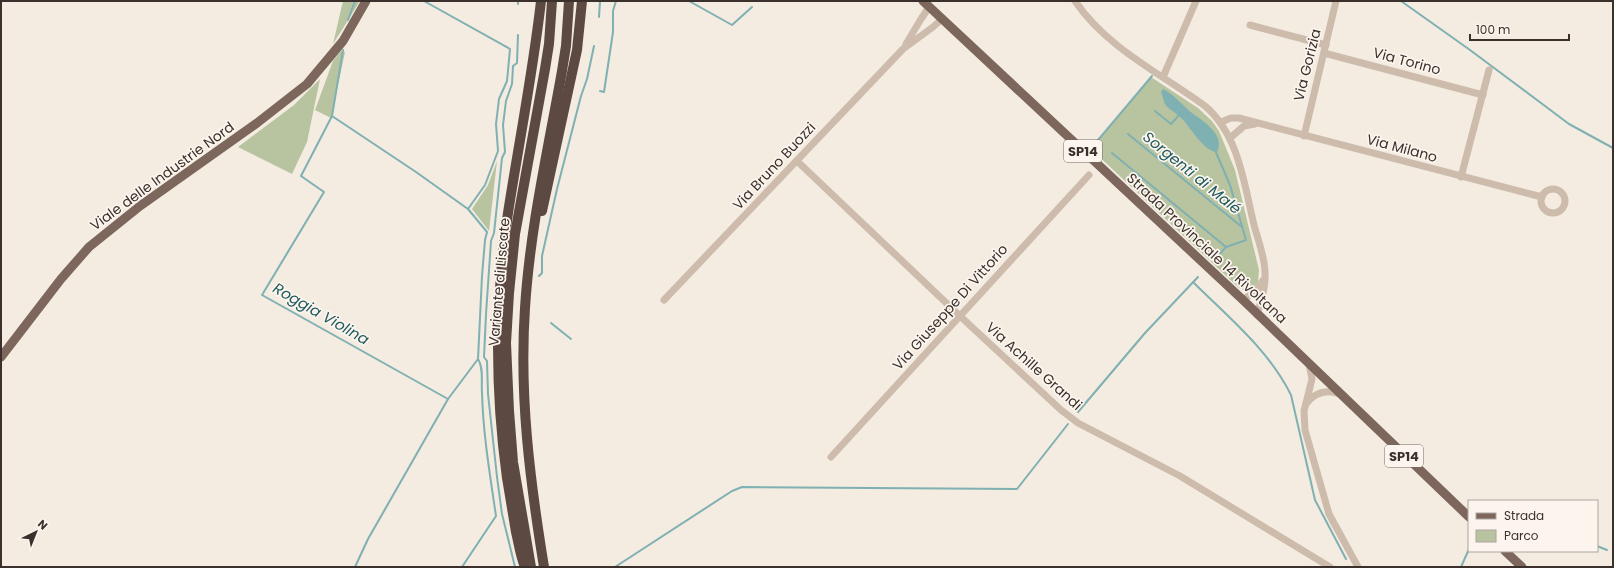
<svg xmlns="http://www.w3.org/2000/svg" width="1614" height="568" viewBox="0 0 1614 568" font-family="Poppins,sans-serif">
<style>
.green{fill:#b8c4a0}
.water{fill:#7fb0b2}
.lines{fill:none;stroke-linecap:round;stroke-linejoin:round}
.stream{stroke:#7fb0b2;stroke-width:2}
.minor{stroke:#cdbbac;stroke-width:7}
.major{stroke:#7d675c;stroke-width:9}
.highway{stroke:#5c4a42;stroke-width:10}
.labels{text-anchor:middle;stroke-width:3.5;stroke-linejoin:round;paint-order:stroke}
.shield{fill:#fbf5ee;stroke:#756b66;stroke-width:1}
.shield-label{font-size:13px;font-weight:bold;fill:#3b302b}
.street-label{font-size:14px;fill:#3b302b;stroke:#fbf5ee}
.water-label{font-size:15px;font-style:italic;fill:#1f5a5e;stroke:#fbf5ee}
</style>
<rect width="100%" height="100%" fill="#f4ebe1"/>
<g class="green">
<path d="M343,1H360L333,44Z"/>
<path d="M341,51L345,52L331,118L315,110L333,61Z"/>
<path d="M1151,77L1198,108L1212,121L1219,131L1235,170L1259,270L1258,282L1252,289L1244,290L1239,288L1091,149Z"/>
<path d="M320,79L307,142L292,174L238,147L294,105Z"/>
<path d="M497,161L489,231L472,209L488,185Z"/>
</g>
<path class="water" d="M1163,89C1174,94 1182,105 1192,113C1203,121 1226,135 1217,152C1202,151 1190,125 1179,116C1175,112 1168,109 1165,104C1163,100 1163,96 1161,92Z"/>
<g class="lines">
<g class="stream">
<path d="M424,1L510,49L507,81L499,99L496,124L498,151L485,185L468,209"/>
<path d="M518,1V4"/>
<path d="M689,1L732,25L752,7"/>
<path d="M1401,1L1470,50L1569,124L1613,148"/>
<path d="M599,17L600,1"/>
<path d="M348,20L355,1"/>
<path d="M343,50L332,116L301,176L324,192L262,295L448,399"/>
<path d="M600,91L604,92L613,32V11L616,1"/>
<path d="M1155,111L1171,124L1180,114"/>
<path d="M332,116L416,172L468,209L487,232L485,240L482,276L478,359C484,368 481,382 482,392C483,434 490,475 496,516L462,567"/>
<path d="M1128,134L1242,227"/>
<path d="M1093,146L1152,76"/>
<path d="M1112,153L1226,247"/>
<path d="M1214,260L1226,247L1246,240L1230,185L1215,150"/>
<path d="M539,276L542,273V256L557,189L581,96L587,79L594,46"/>
<path d="M1193,282C1228,317 1269,350 1291,395L1315,500L1346,559"/>
<path d="M551,323L571,339"/>
<path d="M1078,412L1145,333L1198,277"/>
<path d="M1597,546L1607,550"/>
<path d="M355,567L368,539L448,399L478,359"/>
<path d="M515,567L502,514L497,477L488,394L487,361L484,357L486,314L491,241L494,233L502,158L505,152L503,125L506,101L512,84L513,66L517,63L518,35"/>
<path d="M615,567L732,491L742,487L1017,489L1068,424"/>
<path d="M1461,567L1469,549"/>
</g>
<g class="minor">
<path d="M1075,1C1107,48 1160,73 1205,106C1239,135 1244,184 1254,225C1258,240 1265,257 1265,273C1266,287 1261,301 1257,315"/>
<path d="M1250,25L1326,45"/>
<path d="M906,44L921,19L929,7"/>
<path d="M1324,53L1483,95"/>
<path d="M1163,77L1196,1"/>
<path d="M1221,122L1231,118H1239L1542,197"/>
<path d="M1304,136L1336,1"/>
<path d="M1230,138L1244,126L1255,124"/>
<path d="M797,161L960,316L1061,410L1078,423L1180,476L1330,567"/>
<path d="M1461,177L1489,70"/>
<circle cx="1553" cy="201" r="12"/>
<path d="M664,300L903,49L933,27L942,19"/>
<path d="M1243,300L1255,291L1264,279"/>
<path d="M1309,364L1312,379L1304,411L1305,430L1329,514L1358,567"/>
<path d="M1306,404C1315,392 1326,389 1340,394"/>
<path d="M831,457L1089,175"/>
</g>
<g class="major">
<path d="M923,1L1243,300L1469,517"/>
<path d="M1,357L61,279L89,247L140,206L257,123L307,84L343,41L366,1"/>
<path d="M1505,551L1522,567"/>
</g>
<g class="highway">
<path d="M542,211L577,50L582,1"/>
<path d="M525,567C520,555 519,544 516,532C513,514 510,496 507,478C495,391 495,301 508,213C519,142 533,72 541,1"/>
<path d="M531,567L513,462L509,411L506,343L509,293L515,234L545,69L549,44L552,1"/>
<path d="M544,567C530,481 519,395 525,308C530,228 548,150 562,71L566,46L569,1"/>
</g>
</g>
<g class="labels">
<g class="shield">
<rect x="1064" y="140" width="38" height="22" rx="3"/>
<rect x="1385" y="445" width="38" height="22" rx="3"/>
</g>
<g class="shield-label">
<text x="1083" y="156">SP14</text>
<text x="1404" y="461">SP14</text>
</g>
<g class="street-label">
<text transform="translate(1407 61) rotate(15)" y="5">Via Torino</text>
<text transform="translate(1307 65) rotate(-76)" y="5">Via Gorizia</text>
<text transform="translate(1402 148) rotate(15)" y="5">Via Milano</text>
<text transform="translate(774 166) rotate(-47)" y="5">Via Bruno Buozzi</text>
<text transform="translate(162 176) rotate(-36)" y="5">Viale delle Industrie Nord</text>
<text transform="translate(1207 248) rotate(43)" y="5">Strada Provinciale 14 Rivoltana</text>
<text transform="translate(499 282) rotate(-85)" y="5">Variante di Liscate</text>
<text transform="translate(950 307) rotate(-48)" y="5">Via Giuseppe Di Vittorio</text>
<text transform="translate(1034 366) rotate(42)" y="5">Via Achille Grandi</text>
</g>
<g class="water-label">
<text transform="translate(1192 173) rotate(39)" y="5">Sorgenti di Malé</text>
<text transform="translate(321 314) rotate(30)" y="5">Roggia Violina</text>
</g>
</g>
<rect width="1614" height="568" fill="none" stroke="#3b302b" stroke-width="4"/>
<rect x="1468" y="500" width="130" height="52" fill="#fbf5ee" stroke="#aea6a0"/>
<rect x="1476" y="513" width="20" height="6" fill="#7d675c" stroke="#aea6a0"/>
<text x="1504" y="520" font-size="12" fill="#3b302b">Strada</text>
<rect x="1476" y="530" width="20" height="12" fill="#b8c4a0" stroke="#aea6a0"/>
<text x="1504" y="540" font-size="12" fill="#3b302b">Parco</text>
<g transform="translate(36 532) rotate(43)" stroke="#fbf5ee" stroke-width="3" paint-order="stroke">
<path d="M0-3L7 15L0 10L-7 15Z" fill="#3b302b"/>
<text y="-6" font-size="11" font-weight="bold" text-anchor="middle" fill="#3b302b">N</text>
</g>
<path d="M1470 34v6h99v-6" fill="none" stroke="#3b302b" stroke-width="2"/>
<text x="1476" y="34" font-size="12" fill="#3b302b" stroke="#fbf5ee" stroke-width="3" paint-order="stroke">100 m</text>
</svg>
